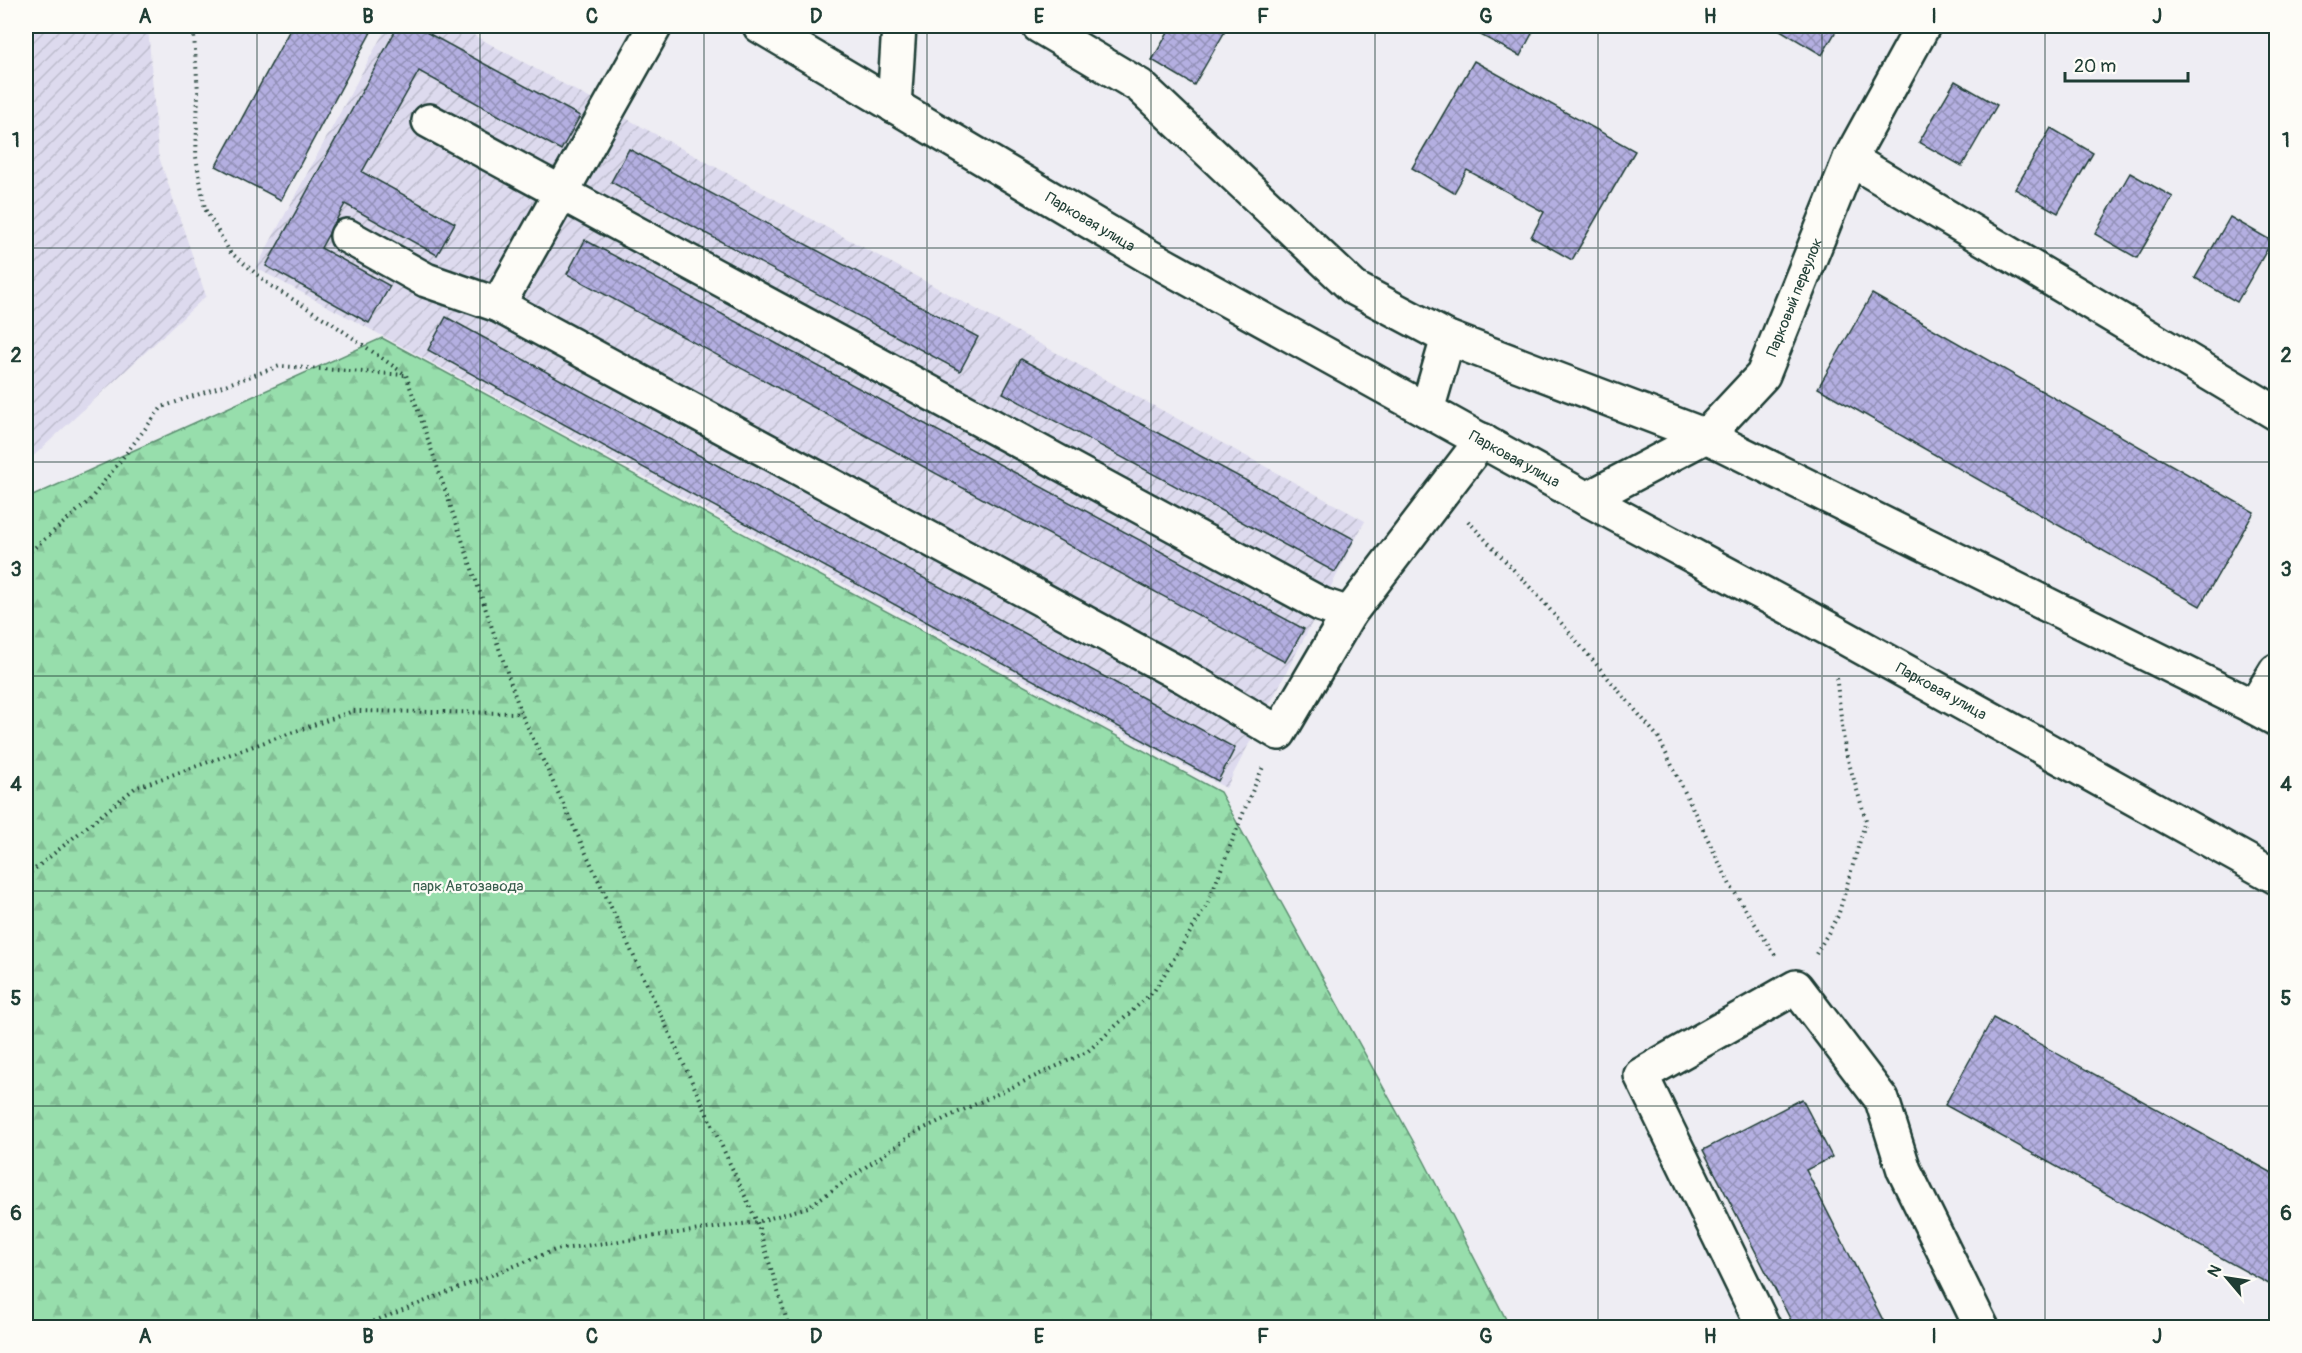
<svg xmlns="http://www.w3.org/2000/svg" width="2302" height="1353" viewBox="0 0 2302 1353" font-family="Pangolin,sans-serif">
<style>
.industrial{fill:url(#industrial-furrows)}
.forest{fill:url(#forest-firs);stroke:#5b8e70;stroke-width:1.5}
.building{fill:url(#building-cross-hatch);stroke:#1f3d34;stroke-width:1.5}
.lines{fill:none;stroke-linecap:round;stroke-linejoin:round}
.minor-casing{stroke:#1f3d34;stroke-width:38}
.path{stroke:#1f3d34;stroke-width:4;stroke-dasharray:1.5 4.5;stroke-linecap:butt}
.minor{stroke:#fdfcf7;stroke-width:33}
.grid{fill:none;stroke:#1f3d34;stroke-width:1.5;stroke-opacity:0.55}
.labels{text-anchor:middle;stroke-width:4.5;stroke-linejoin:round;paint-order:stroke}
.street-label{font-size:15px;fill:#1f3d34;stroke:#fdfcf7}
.park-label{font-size:15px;fill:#375d4c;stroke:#fdfcf7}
.neatline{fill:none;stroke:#1f3d34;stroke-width:2}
.grid-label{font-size:20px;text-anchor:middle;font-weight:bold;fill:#1f3d34}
</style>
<defs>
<pattern id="industrial-furrows" width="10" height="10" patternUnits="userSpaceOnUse" patternTransform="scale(1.5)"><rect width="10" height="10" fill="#dddaee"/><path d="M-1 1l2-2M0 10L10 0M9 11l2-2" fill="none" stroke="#bdbccd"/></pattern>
<pattern id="forest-firs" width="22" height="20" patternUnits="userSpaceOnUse" patternTransform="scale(1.5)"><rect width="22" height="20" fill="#97deac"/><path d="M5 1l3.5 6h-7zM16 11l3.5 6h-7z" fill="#82bf95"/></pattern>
<pattern id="building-cross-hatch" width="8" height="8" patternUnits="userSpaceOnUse" patternTransform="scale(1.5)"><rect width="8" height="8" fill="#b4afe1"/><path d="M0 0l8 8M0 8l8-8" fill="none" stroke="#9290b7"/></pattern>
</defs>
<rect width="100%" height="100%" fill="#eeedf3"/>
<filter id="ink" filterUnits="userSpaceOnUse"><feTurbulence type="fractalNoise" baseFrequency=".0167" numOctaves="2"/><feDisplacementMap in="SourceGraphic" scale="12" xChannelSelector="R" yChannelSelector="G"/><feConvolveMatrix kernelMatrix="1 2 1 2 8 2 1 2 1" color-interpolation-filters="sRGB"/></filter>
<g filter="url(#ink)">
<g class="industrial">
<path d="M26,26H148L158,154L206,296L26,463Z"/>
<path d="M387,26H457L1365,521L1226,788L256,268Z"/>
</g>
<path class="forest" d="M382,338L1220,792L1423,1159L1510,1327H26V499Z"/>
<g class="building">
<path d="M292,26H359L371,32L281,200L216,166Z"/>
<path d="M398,26H415L580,116L561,150L419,71L362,172L455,223L437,255L345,204L321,248L390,286L369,323L266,266Z"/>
<path d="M1172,26H1228L1194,85L1152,60Z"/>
<path d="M1464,26H1536L1520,56Z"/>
<path d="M1782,26H1839L1822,55L1780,30Z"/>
<path d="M1474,61L1635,151L1572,260L1531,237L1544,212L1467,170L1454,193L1412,168Z"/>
<path d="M1955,81L1997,105L1962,166L1919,142Z"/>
<path d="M2051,128L2093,153L2058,213L2015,189Z"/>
<path d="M629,149L978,337L960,371L611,182Z"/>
<path d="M2130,173L2173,197L2137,258L2095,234Z"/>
<path d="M2230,217L2272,241L2237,302L2195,278Z"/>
<path d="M585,240L1304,629L1285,662L567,274Z"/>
<path d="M1872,294L2254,512L2200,606L1818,388Z"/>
<path d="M446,317L1235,748L1218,781L428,350Z"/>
<path d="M1021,359L1354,539L1335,572L1003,393Z"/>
<path d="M1993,1018L2276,1175V1288L1945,1105Z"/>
<path d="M1802,1099L1832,1157L1806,1170L1887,1328H1795L1703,1150Z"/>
</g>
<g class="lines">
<defs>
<g id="minor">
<path d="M655,26L498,305L1185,677L1279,733L1349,614"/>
<path id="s1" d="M760,26L1148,256L1587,499L1831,630L2276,877"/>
<path d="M1039,26L1140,86L1354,288L1448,338L1706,436L2254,707"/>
<path d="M894,106L899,26"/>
<path d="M429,121L1322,605L1349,614L1482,440"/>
<path d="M1850,159L2276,413"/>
<path d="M347,236L426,280L498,305"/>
<path d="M1427,410L1448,338"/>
<path id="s2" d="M1587,499L1706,436L1763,375L1850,159L1923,26"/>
<path d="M2276,671L2254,707L2276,719"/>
<path d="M1764,1328L1641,1075L1796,987L1882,1100L1904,1170L1982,1328"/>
</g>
</defs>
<use href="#minor" class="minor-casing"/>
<g class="path">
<path d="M190,26L194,36L198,92L196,157L205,209L230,252L271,286L330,322L406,375L521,713L757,1222L789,1328"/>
<path d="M1468,521L1540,598L1658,737L1730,885L1775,955"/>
<path d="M26,555L89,501L162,407L280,366L405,375"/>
<path d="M26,876L135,788L353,711L521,713"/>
<path d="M1816,954L1838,916L1866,820L1845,750L1836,675"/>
<path d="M357,1328L555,1250L757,1222L808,1207L916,1132L1087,1052L1154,991L1207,905L1248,801L1263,767"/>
</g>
<use href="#minor" class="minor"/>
</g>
</g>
<path class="grid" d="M257,26V1328M480,26V1328M704,26V1328M927,26V1328M1151,26V1328M1375,26V1328M1598,26V1328M1822,26V1328M2045,26V1328M26,248H2276M26,462H2276M26,676H2276M26,891H2276M26,1106H2276"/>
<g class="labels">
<g class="street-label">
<text dy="5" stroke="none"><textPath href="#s1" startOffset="384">Парковая улица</textPath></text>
<text dy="5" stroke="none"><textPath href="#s2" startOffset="302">Парковый переулок</textPath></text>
<text dy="5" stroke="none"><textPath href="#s1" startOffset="870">Парковая улица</textPath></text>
<text dy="5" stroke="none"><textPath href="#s1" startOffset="1356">Парковая улица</textPath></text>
</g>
<g class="park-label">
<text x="468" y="891">парк Автозавода</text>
</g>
</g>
<rect width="2302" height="1353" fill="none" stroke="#fdfcf7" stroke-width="66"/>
<g transform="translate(2227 1278) rotate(299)" stroke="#fdfcf7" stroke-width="4.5" paint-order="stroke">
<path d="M0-4.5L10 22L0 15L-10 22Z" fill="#1f3d34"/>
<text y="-9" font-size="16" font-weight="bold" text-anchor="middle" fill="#1f3d34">N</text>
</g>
<path d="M2065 72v9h123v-9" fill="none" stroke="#1f3d34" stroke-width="3"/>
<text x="2074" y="72" font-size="18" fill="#1f3d34" stroke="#fdfcf7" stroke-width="4.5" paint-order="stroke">20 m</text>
<rect x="33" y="33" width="2236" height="1287" class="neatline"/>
<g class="grid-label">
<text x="145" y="23">A</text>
<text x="368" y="23">B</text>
<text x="592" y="23">C</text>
<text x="816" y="23">D</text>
<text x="1039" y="23">E</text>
<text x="1263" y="23">F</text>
<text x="1486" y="23">G</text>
<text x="1710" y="23">H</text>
<text x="1934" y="23">I</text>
<text x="2157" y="23">J</text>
<text x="16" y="147">1</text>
<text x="2286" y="147">1</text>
<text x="16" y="362">2</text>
<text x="2286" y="362">2</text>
<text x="16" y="576">3</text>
<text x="2286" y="576">3</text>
<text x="16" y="791">4</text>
<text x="2286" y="791">4</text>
<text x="16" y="1005">5</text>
<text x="2286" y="1005">5</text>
<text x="16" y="1220">6</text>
<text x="2286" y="1220">6</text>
<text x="145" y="1343">A</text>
<text x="368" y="1343">B</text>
<text x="592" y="1343">C</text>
<text x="816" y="1343">D</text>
<text x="1039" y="1343">E</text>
<text x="1263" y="1343">F</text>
<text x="1486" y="1343">G</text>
<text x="1710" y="1343">H</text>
<text x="1934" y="1343">I</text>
<text x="2157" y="1343">J</text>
</g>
</svg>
